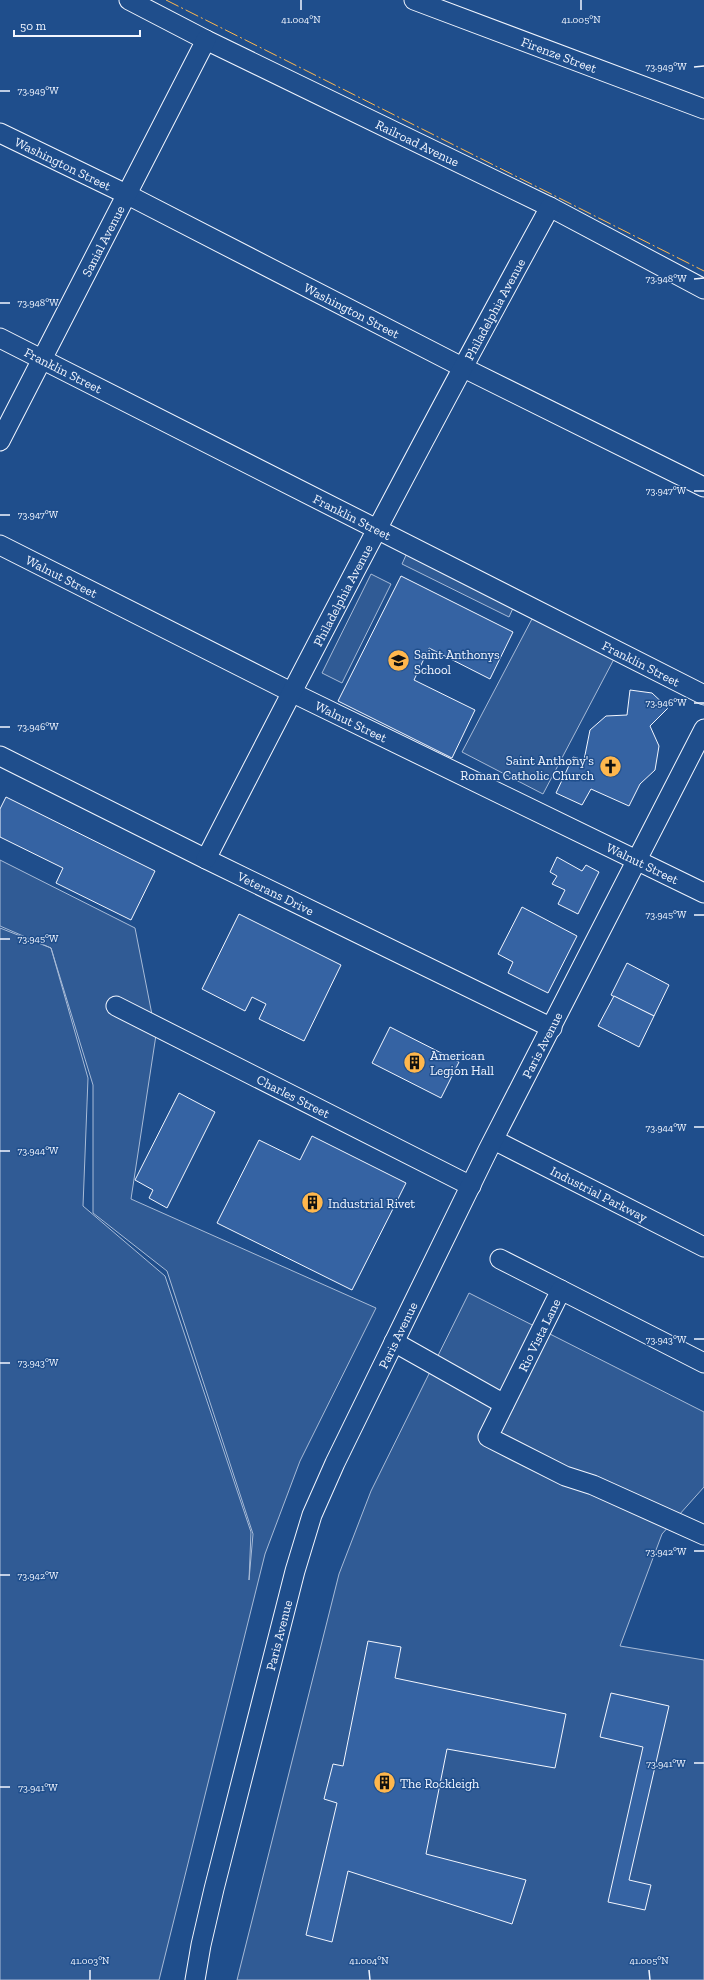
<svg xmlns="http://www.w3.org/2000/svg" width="704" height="1980" viewBox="0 0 704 1980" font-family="'Zilla Slab',serif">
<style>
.built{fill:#305b95;stroke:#a8bbd7}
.building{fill:#3563a3;stroke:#f2f6ff}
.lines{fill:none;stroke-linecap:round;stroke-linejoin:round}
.minor-casing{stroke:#f2f6ff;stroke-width:21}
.minor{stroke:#1f4e8c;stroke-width:19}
.power{stroke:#ffb74d;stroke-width:1;stroke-dasharray:14 3 2 3;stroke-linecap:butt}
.ticks{fill:none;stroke:#f2f6ff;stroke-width:1.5}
.labels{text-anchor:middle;stroke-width:3;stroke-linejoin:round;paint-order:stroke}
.street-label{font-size:13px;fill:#f2f6ff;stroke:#1f4e8c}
.poi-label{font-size:13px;fill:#f2f6ff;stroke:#1f4e8c;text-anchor:start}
.ticks-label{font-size:10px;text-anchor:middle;fill:#f2f6ff;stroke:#1f4e8c;stroke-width:3;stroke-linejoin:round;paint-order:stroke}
</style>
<rect width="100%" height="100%" fill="#1f4e8c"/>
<g class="built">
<path d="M407,553L514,606L509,617L402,564Z"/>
<path d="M371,574L391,584L342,683L322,673Z"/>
<path d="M533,617L614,659L543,794L462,752Z"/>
<path d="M0,860L135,928L156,1035L131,1199L376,1308L300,1461L265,1554L159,1980H0V928L51,948L88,1078L83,1206L165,1276L251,1532L249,1580L253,1534L167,1271L93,1213V1085L51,948L0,926Z"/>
<path d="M469,1293L704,1412V1487L662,1534L620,1646L704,1660V1980H237L339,1574L371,1491Z"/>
</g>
<g class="building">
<path d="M401,576L513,632L490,679L429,648L414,680L475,710L452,758L338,701Z"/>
<path d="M630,690L652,693L668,708L650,726L659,746L655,770L640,784L629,806L591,789L582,805L556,793L573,757L584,760L590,730L606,716L627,715Z"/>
<path d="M6,797L155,871L131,920L56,883L63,868L0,837V809Z"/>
<path d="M557,857L582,871L586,865L599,872L578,914L558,904L565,890L552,884L557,876L550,872Z"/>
<path d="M522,907L577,936L548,993L508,973L513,962L498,954Z"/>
<path d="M239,914L341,965L304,1041L259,1019L266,1004L252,997L245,1011L202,989Z"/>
<path d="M627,963L669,985L654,1016L611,995Z"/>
<path d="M614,996L654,1016L639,1047L598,1026Z"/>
<path d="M390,1027L459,1062L441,1098L372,1063Z"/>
<path d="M179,1093L215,1112L167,1208L149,1198L153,1190L135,1180Z"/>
<path d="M312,1136L406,1183L352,1290L217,1223L259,1140L300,1160Z"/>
<path d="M368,1641L401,1647L395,1678L566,1714L555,1768L447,1749L426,1854L526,1880L512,1924L348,1871L332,1942L306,1935L337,1803L324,1799L333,1764L343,1766Z"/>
<path d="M611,1693L669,1706L629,1880L651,1885L645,1910L608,1902L643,1747L600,1737Z"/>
</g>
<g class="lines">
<defs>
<g id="minor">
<path id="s1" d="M129,0L206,40L550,207L704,289"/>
<path id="s2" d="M414,0L704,109"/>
<path id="s3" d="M0,133L126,194L462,367L704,487"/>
<path id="s4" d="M0,338L704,695"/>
<path id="s5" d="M0,441L206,40"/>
<path id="s6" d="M0,545L291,692L704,893"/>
<path id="s7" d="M0,756L206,859L552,1028"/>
<path id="s8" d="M206,859C318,640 432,422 550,207"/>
<path id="s9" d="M116,1006L471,1186"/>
<path id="s10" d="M494,1140L704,1247"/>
<path d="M500,1259L561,1290"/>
<path d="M394,1342L504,1404"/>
<path d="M704,1363L561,1290L488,1437L565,1476L593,1485L704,1535"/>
<path id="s11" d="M195,1980L201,1945L214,1889L295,1571L312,1515L335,1463L488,1150L704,729"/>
</g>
</defs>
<use href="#minor" class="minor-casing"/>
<use href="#minor" class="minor"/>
<path class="power" d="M166,0L704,271"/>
</g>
<path class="ticks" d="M301,0V10M581,0V10M694,67L704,66M0,91H10M694,279L704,278M0,303H10M694,491H704M0,515H10M694,703H704M0,727H10M694,915H704M0,939H10M694,1127H704M0,1151H10M694,1339H704M0,1363H10M694,1551H704M0,1575H10M694,1763H704M0,1787H10M90,1970V1980M369,1970L370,1980M649,1970L650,1980"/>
<defs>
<symbol id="school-disc" viewBox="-11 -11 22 22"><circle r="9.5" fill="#ffb74d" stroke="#1f4e8c"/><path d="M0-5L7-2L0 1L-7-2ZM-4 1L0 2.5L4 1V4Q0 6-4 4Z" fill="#111"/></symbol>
<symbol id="church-disc" viewBox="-11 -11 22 22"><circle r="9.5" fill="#ffb74d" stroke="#1f4e8c"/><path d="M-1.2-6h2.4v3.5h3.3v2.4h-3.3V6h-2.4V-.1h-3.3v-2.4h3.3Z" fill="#111"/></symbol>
<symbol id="building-disc" viewBox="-11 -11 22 22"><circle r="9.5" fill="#ffb74d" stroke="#1f4e8c"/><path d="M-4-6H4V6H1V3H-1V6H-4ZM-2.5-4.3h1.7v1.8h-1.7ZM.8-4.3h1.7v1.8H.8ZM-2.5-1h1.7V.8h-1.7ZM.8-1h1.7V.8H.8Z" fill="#111"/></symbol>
</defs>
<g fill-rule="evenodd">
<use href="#school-disc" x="386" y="648" width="25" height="25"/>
<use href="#church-disc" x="598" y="754" width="25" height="25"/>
<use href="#building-disc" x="402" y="1050" width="25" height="25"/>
<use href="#building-disc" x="300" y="1190" width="25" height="25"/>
<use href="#building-disc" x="372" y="1770" width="25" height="25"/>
</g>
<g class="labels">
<g class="street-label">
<text dy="5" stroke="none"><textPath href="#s2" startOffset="155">Firenze Street</textPath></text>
<text dy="5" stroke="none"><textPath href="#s1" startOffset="322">Railroad Avenue</textPath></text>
<text dy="5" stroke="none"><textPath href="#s3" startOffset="70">Washington Street</textPath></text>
<text dy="5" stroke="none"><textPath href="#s5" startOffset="225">Sanial Avenue</textPath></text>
<text dy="5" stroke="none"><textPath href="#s8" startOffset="621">Philadelphia Avenue</textPath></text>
<text dy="5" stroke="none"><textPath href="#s3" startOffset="394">Washington Street</textPath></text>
<text dy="5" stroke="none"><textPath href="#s4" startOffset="71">Franklin Street</textPath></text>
<text dy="5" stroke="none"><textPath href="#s4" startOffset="395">Franklin Street</textPath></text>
<text dy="5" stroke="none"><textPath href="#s6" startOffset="69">Walnut Street</textPath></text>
<text dy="5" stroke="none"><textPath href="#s8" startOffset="297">Philadelphia Avenue</textPath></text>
<text dy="5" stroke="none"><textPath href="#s4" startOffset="719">Franklin Street</textPath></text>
<text dy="5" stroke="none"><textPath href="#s6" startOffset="393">Walnut Street</textPath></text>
<text dy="5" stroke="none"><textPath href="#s6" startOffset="717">Walnut Street</textPath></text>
<text dy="5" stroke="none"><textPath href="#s7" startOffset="308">Veterans Drive</textPath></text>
<text dy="5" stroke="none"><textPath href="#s11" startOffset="1003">Paris Avenue</textPath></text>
<text dy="5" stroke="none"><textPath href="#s9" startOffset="199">Charles Street</textPath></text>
<text dy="5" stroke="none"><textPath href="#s10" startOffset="118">Industrial Parkway</textPath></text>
<text dy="5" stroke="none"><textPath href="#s11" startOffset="679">Paris Avenue</textPath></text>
<text transform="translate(539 1335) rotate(-64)" y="5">Rio Vista Lane</text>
<text dy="5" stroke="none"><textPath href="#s11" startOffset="355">Paris Avenue</textPath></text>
</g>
<g class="poi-label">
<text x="414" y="659">Saint Anthonys<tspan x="414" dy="15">School</tspan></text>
<text x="594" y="765" text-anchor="end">Saint Anthony's<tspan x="594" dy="15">Roman Catholic Church</tspan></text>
<text x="430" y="1060">American<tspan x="430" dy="15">Legion Hall</tspan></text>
<text x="328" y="1208">Industrial Rivet</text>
<text x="400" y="1788">The Rockleigh</text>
</g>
</g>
<g class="ticks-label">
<text x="301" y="23">41.004°N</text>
<text x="581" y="23">41.005°N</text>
<text x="666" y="70">73.949°W</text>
<text x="38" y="94">73.949°W</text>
<text x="666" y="282">73.948°W</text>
<text x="38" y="306">73.948°W</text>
<text x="666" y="494">73.947°W</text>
<text x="38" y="518">73.947°W</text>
<text x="666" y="706">73.946°W</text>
<text x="38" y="730">73.946°W</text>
<text x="666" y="918">73.945°W</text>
<text x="38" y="942">73.945°W</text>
<text x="666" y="1131">73.944°W</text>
<text x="38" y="1154">73.944°W</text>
<text x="666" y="1343">73.943°W</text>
<text x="38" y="1366">73.943°W</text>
<text x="666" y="1555">73.942°W</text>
<text x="38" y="1579">73.942°W</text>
<text x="666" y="1767">73.941°W</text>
<text x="38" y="1791">73.941°W</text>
<text x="90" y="1964">41.003°N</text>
<text x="369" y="1964">41.004°N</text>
<text x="649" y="1964">41.005°N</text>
</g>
<path d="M14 30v6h126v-6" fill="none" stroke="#f2f6ff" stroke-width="2"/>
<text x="20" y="30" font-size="12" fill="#f2f6ff" stroke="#1f4e8c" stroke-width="3" paint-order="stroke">50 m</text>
</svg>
